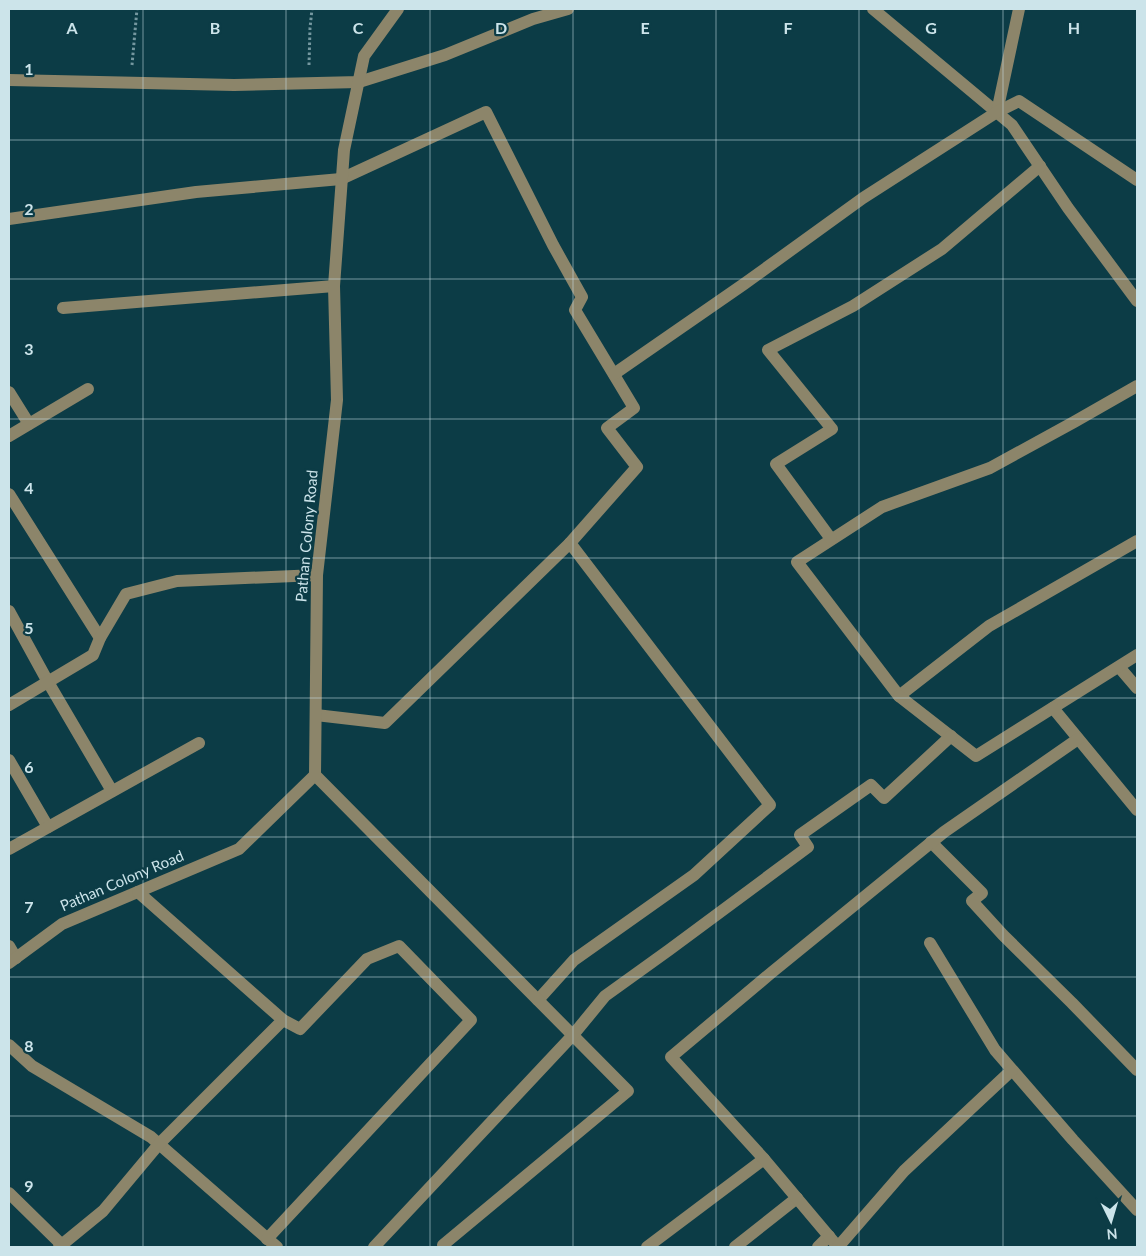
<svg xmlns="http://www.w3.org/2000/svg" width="1146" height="1256" viewBox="0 0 1146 1256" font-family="Lato,sans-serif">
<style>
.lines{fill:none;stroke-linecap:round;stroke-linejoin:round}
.path{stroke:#7598a0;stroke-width:3;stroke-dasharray:2.5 2.5;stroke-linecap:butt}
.minor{stroke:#8c856a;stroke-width:12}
.grid{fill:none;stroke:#cce4ea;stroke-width:1;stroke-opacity:0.55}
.labels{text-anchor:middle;stroke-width:4.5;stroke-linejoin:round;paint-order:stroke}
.street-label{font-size:15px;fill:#cce4ea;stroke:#0c3c46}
.grid-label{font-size:16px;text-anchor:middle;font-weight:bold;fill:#cce4ea;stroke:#0c3c46;stroke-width:4.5;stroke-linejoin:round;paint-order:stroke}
</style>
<rect width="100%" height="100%" fill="#0c3c46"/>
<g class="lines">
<g class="path">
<path d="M132,65L137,9"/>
<path d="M309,65L310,28L312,9"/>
</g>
<g class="minor">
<path d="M873,9L1012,125L1068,208L1137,301"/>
<path d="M9,80L234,85L359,82L445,55L533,19L568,9"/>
<path d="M997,112L1019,9"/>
<path d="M9,219L196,192L341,179L486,112L553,245L582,297L575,310L634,408L607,428L637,467L570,543"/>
<path d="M63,308L334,286"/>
<path d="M614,374L744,284L863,198L997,112L1019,101L1137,180"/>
<path d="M1137,386L1074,422L990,468L882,507L797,562L899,696L989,626L1137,541"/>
<path d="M9,392L29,424"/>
<path d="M9,436L88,389"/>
<path d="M9,494L100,638"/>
<path d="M831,539L776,464L832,429L768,350L853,306L942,249L1040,166"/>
<path d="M9,611L48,682L112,791"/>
<path d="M1119,667L1137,688"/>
<path d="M899,696L976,756L1137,655"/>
<path d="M9,705L93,655L100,638L126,594L177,581L317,575"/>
<path d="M1053,708L1137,810"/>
<path d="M316,715L385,723L570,543L770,805L694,875L574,960L538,1000"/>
<path d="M9,760L48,827"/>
<path d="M315,775L628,1091L443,1245L445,1247"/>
<path d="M931,842L982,893L972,901L1003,935L1072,1003L1137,1070"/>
<path d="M9,849L199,743"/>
<path d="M930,943L995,1050L1073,1140L1137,1210"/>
<path d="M9,946L16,958"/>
<path d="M9,963L62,924L239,849L315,775L317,575L337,400L334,286L344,150L364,56L398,9"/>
<path d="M9,1045L32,1066L151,1137L277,1247"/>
<path d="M9,1193L62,1245"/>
<path d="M267,1239L471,1020L399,946L367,959L300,1029L283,1020"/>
<path d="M59,1247L103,1211L159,1144L283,1020L138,892"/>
<path d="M374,1247L573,1035L605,996L669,950L808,847L800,835L871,785L884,798L951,736"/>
<path d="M647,1247L764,1159"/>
<path d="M735,1247L797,1198"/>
<path d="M818,1247L829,1236"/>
<path d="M838,1247L764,1159L671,1057L771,973L944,832L1078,739"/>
<path d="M838,1247L904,1171L1012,1070"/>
</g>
</g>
<path class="grid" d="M143,9V1247M286,9V1247M430,9V1247M573,9V1247M716,9V1247M859,9V1247M1003,9V1247M9,140H1137M9,279H1137M9,419H1137M9,558H1137M9,698H1137M9,837H1137M9,977H1137M9,1116H1137"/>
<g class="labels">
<g class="street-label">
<text transform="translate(307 536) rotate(-85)" y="5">Pathan Colony Road</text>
<text transform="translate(122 881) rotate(-23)" y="5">Pathan Colony Road</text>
</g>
</g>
<g class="grid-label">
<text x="72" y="34">A</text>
<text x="215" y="34">B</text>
<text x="358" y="34">C</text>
<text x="501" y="34">D</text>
<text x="645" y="34">E</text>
<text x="788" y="34">F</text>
<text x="931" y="34">G</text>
<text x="1074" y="34">H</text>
<text x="29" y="75">1</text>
<text x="29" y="215">2</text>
<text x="29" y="355">3</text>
<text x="29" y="494">4</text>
<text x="29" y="634">5</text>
<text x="29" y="773">6</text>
<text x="29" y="913">7</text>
<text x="29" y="1052">8</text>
<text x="29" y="1192">9</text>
</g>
<rect width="1146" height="1256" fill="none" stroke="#cce4ea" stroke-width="20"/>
<g transform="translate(1111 1221) rotate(175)" stroke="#0c3c46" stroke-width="4" paint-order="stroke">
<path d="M0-4L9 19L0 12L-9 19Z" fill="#cce4ea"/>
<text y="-8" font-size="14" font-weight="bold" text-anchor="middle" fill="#cce4ea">N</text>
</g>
</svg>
